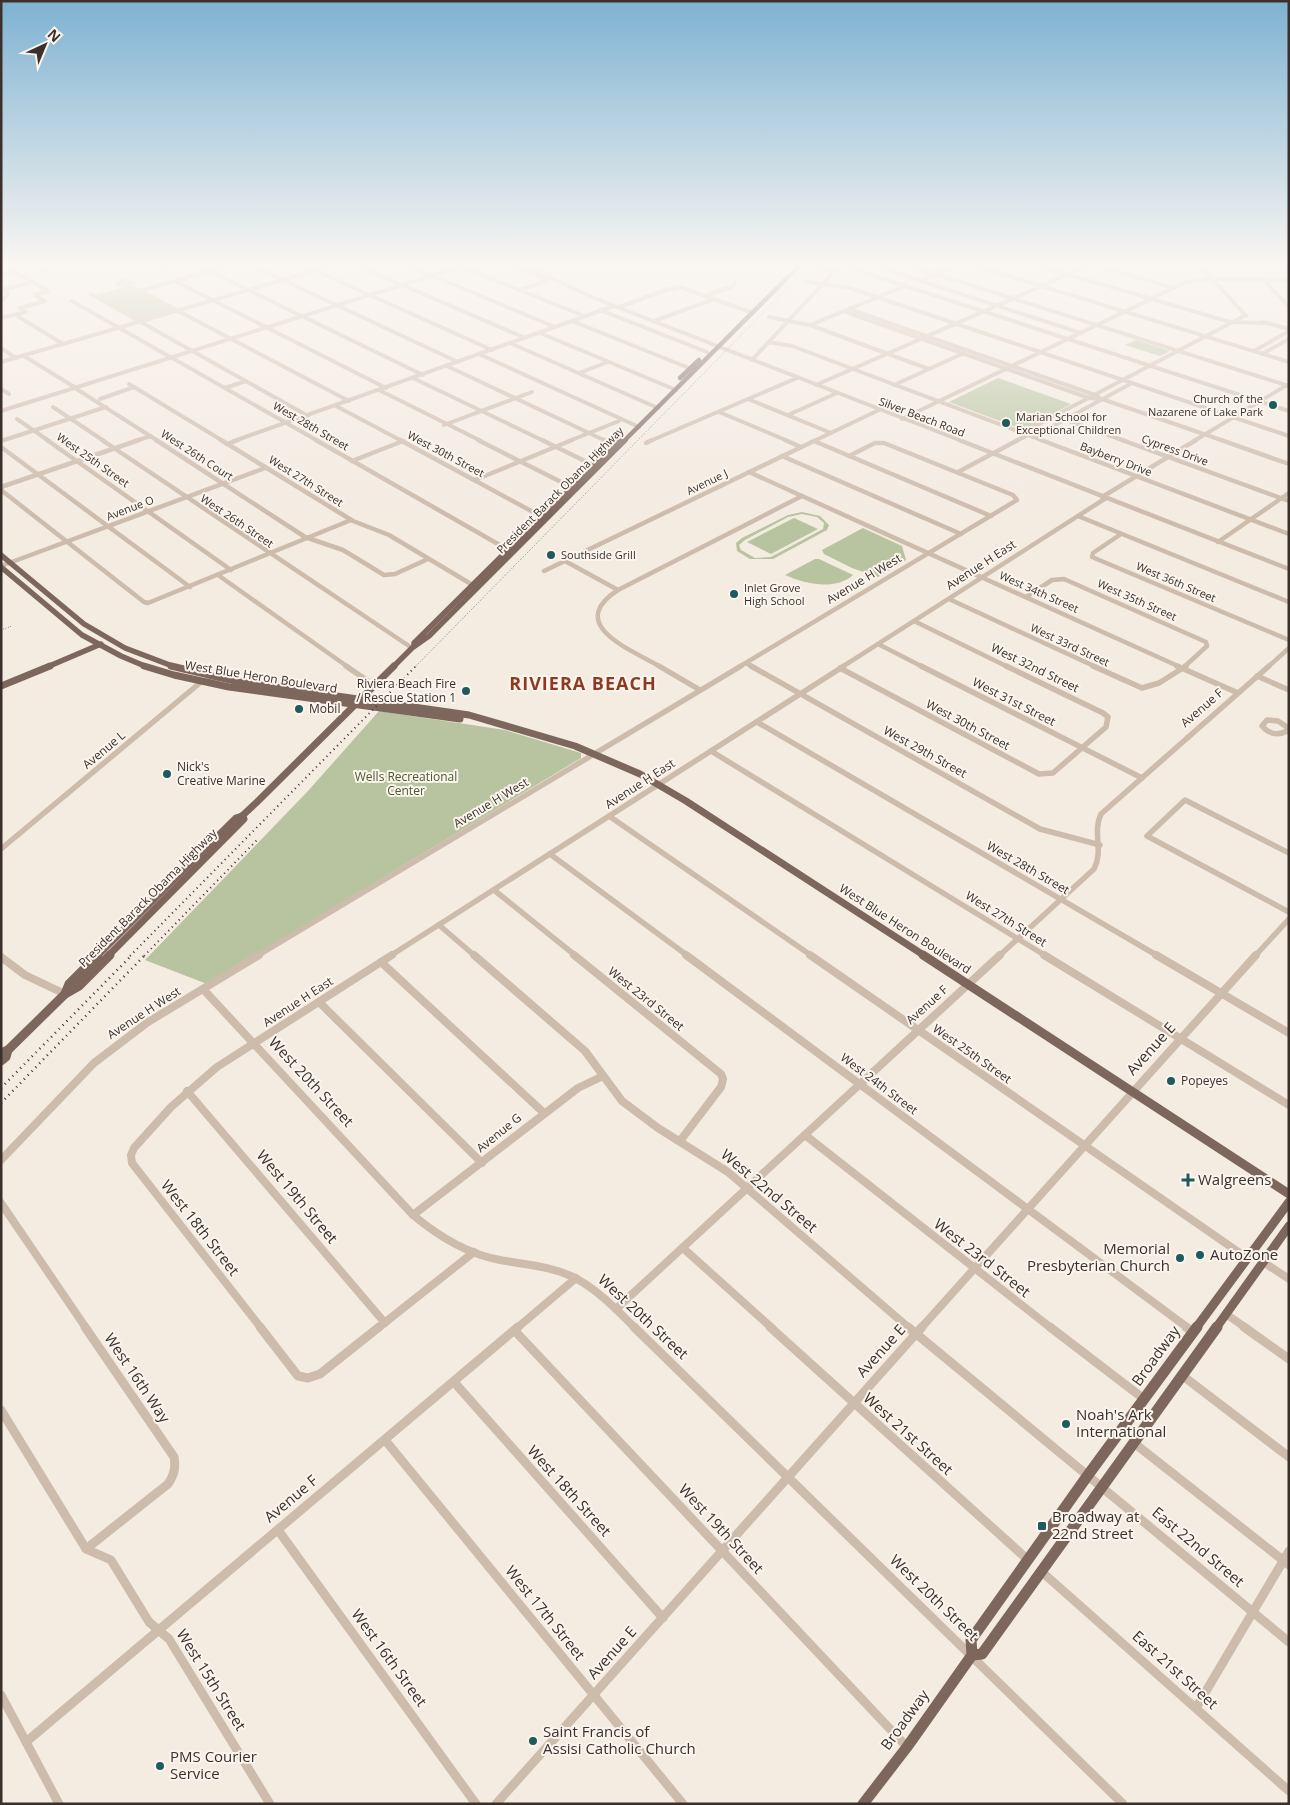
<svg xmlns="http://www.w3.org/2000/svg" width="1290" height="1805" viewBox="0 0 1290 1805" font-family="'Open Sans',sans-serif">
<style>
.green{fill:#b8c4a0;fill-rule:evenodd}
.lines{fill:none;stroke-linecap:round;stroke-linejoin:round}
.minor-far4{stroke:#cdbbac;stroke-width:4}
.minor-far3{stroke:#cdbbac;stroke-width:4.5}
.minor-far2{stroke:#cdbbac;stroke-width:5.5}
.minor-far1{stroke:#cdbbac;stroke-width:8}
.minor{stroke:#cdbbac;stroke-width:9}
.major-far4{stroke:#7d675c;stroke-width:4.5}
.major-far3{stroke:#7d675c;stroke-width:5.5}
.major-far2{stroke:#7d675c;stroke-width:7}
.major-far1{stroke:#7d675c;stroke-width:9}
.major{stroke:#7d675c;stroke-width:11}
.rail-far2{stroke:#3b302b;stroke-width:1;stroke-dasharray:0.5 2;stroke-linecap:butt}
.rail-far1{stroke:#3b302b;stroke-width:2;stroke-dasharray:1 4;stroke-linecap:butt}
.rail{stroke:#3b302b;stroke-width:2.5;stroke-dasharray:1 4.5;stroke-linecap:butt}
.poi-dot{fill:#1f5a5e;stroke:#fbf5ee;stroke-width:2}
.labels{text-anchor:middle;stroke-width:4;stroke-linejoin:round;paint-order:stroke}
.far-poi-label{font-size:11px;fill:#3b302b;stroke:#fbf5ee;text-anchor:start}
.far-street-label{font-size:11px;fill:#3b302b;stroke:#fbf5ee}
.street-label{font-size:12px;fill:#3b302b;stroke:#fbf5ee}
.poi-label{font-size:12px;fill:#3b302b;stroke:#fbf5ee;text-anchor:start}
.park-label{font-size:12px;fill:#4a5a2e;stroke:#fbf5ee}
.near-street-label{font-size:15px;fill:#3b302b;stroke:#fbf5ee}
.near-poi-label{font-size:15px;fill:#3b302b;stroke:#fbf5ee;text-anchor:start}
.district-label{font-size:18px;font-weight:bold;letter-spacing:1px;fill:#8c3b22;stroke:#fbf5ee}
</style>
<rect width="100%" height="100%" fill="#f4ebe1"/>
<g class="green">
<path d="M128,286L175,310L140,321L95,295Z"/>
<path d="M1136,340L1170,351L1160,356L1125,345Z"/>
<path d="M998,378L1071,404L1024,430L949,402Z"/>
<path d="M802,512L820,516L829,525L827,530L773,559H750L737,551L736,543L742,538L788,515ZM802,514L817,517L824,523L823,529L771,557L755,558L741,550L739,545L745,540L788,517Z"/>
<path d="M794,518L818,529L771,554L747,542Z"/>
<path d="M863,528L902,546L906,560L878,577L852,568L824,554L822,550Z"/>
<path d="M815,559H819L853,575C835,591 805,584 785,575Z"/>
<path d="M379,711L505,730L581,753V758L207,984L145,960L308,791Z"/>
</g>
<g class="lines">
<g class="minor-far4">
<path d="M34,265L45,272"/>
<path d="M158,265L169,271"/>
<path d="M251,265L458,362"/>
<path d="M303,265L492,350"/>
<path d="M356,265L525,338"/>
<path d="M407,265L555,327"/>
<path d="M511,265L549,280"/>
<path d="M524,265L594,298L962,441"/>
<path d="M820,265L819,269L833,272"/>
<path d="M841,265L1289,411"/>
<path d="M872,265L1081,333"/>
<path d="M907,265L1289,386"/>
<path d="M973,265L1289,362"/>
<path d="M1036,265L1230,322L1265,323"/>
<path d="M1094,265L1174,288"/>
<path d="M1200,265L1246,316"/>
<path d="M460,266L584,316"/>
<path d="M201,267L423,375"/>
<path d="M1,274L14,271L48,291L35,295L45,301L20,308L26,312L1,318"/>
<path d="M124,280L134,282L126,285L118,284Z"/>
<path d="M1264,280L1289,307"/>
<path d="M175,281L386,388"/>
<path d="M804,281L850,288L1289,436"/>
<path d="M919,281L958,265"/>
<path d="M129,285L349,401"/>
<path d="M5,289L32,282"/>
<path d="M520,290L549,280"/>
<path d="M140,291L231,265"/>
<path d="M91,294L308,416"/>
<path d="M705,296L733,286L735,282"/>
<path d="M72,301L318,441"/>
<path d="M1,302L8,294L2,287"/>
<path d="M619,307L666,290L680,287L753,313"/>
<path d="M849,309L1095,395L1101,399"/>
<path d="M600,310L707,352"/>
<path d="M843,311L1089,398L1102,399L1224,441"/>
<path d="M19,317L63,344"/>
<path d="M769,317L810,325L929,369"/>
<path d="M572,321L694,370"/>
<path d="M654,321L714,299"/>
<path d="M1263,322L1289,329"/>
<path d="M810,325L905,286"/>
<path d="M540,333L676,390"/>
<path d="M768,342L792,346L1044,441"/>
<path d="M510,343L658,408"/>
<path d="M1,348L16,358"/>
<path d="M1254,351L1289,331"/>
<path d="M479,354L639,427"/>
<path d="M1262,354L1289,339"/>
<path d="M24,356L76,388"/>
<path d="M752,360L840,265"/>
<path d="M1,362L334,265"/>
<path d="M447,366L606,441"/>
<path d="M579,373L608,362"/>
<path d="M413,378L544,441"/>
<path d="M129,384L223,441"/>
<path d="M816,385L1089,265"/>
<path d="M894,385L964,353"/>
<path d="M75,388L158,441"/>
<path d="M225,388L246,381"/>
<path d="M1,389L9,394"/>
<path d="M379,390L481,441"/>
<path d="M100,399L134,387"/>
<path d="M748,399L831,433"/>
<path d="M336,406L402,441"/>
<path d="M53,407L104,441"/>
<path d="M1,411L465,265"/>
<path d="M719,412L788,441"/>
<path d="M788,415L837,393"/>
<path d="M1055,416L1125,441"/>
<path d="M17,419L49,441"/>
<path d="M902,419L1186,282L1203,279L1289,280"/>
<path d="M444,425L532,392"/>
<path d="M1022,433L1246,315"/>
<path d="M1033,437L1132,383"/>
<path d="M1,441L106,407"/>
<path d="M135,441L151,436"/>
<path d="M234,441L614,306"/>
<path d="M569,441L619,421"/>
<path d="M650,441L797,378"/>
<path d="M814,441L879,410"/>
<path d="M1016,441L1028,435"/>
<path d="M1194,441L1287,385"/>
</g>
<g class="minor-far3">
<path d="M47,440L231,570"/>
<path d="M102,440L412,648"/>
<path d="M156,440L305,537L343,550L384,575L395,574L428,559"/>
<path d="M221,440L353,521L389,535L476,587"/>
<path d="M316,440L512,552"/>
<path d="M400,440L546,519"/>
<path d="M478,440L575,489"/>
<path d="M542,440L597,467"/>
<path d="M604,440L618,447"/>
<path d="M785,440L801,447"/>
<path d="M959,440L1289,569"/>
<path d="M1041,440L1289,534"/>
<path d="M1122,440L1289,501"/>
<path d="M1221,440L1289,464"/>
<path d="M1,441L3,440"/>
<path d="M814,441L991,516"/>
<path d="M646,443L652,440"/>
<path d="M227,444L238,440"/>
<path d="M1,447L190,587"/>
<path d="M782,456L961,534"/>
<path d="M352,461L403,441"/>
<path d="M749,472L1180,667"/>
<path d="M958,472L1018,440"/>
<path d="M475,480L572,440"/>
<path d="M1,487L139,440"/>
<path d="M1,490L144,602L148,603L351,520"/>
<path d="M1102,497L1196,440"/>
<path d="M1078,516L1289,602"/>
<path d="M1121,534L1093,553L1092,557L1289,640"/>
<path d="M1218,542L1289,493"/>
<path d="M565,561L618,590"/>
<path d="M1,566L265,468"/>
<path d="M544,571L816,440"/>
<path d="M218,575L348,667"/>
<path d="M1026,597L1052,580L1064,579L1206,642L1207,646L1184,667"/>
<path d="M949,599L1096,667"/>
<path d="M914,621L1008,667"/>
<path d="M878,644L923,667"/>
<path d="M746,663L753,667"/>
<path d="M661,667C632,650 564,625 618,590L802,496"/>
<path d="M739,667L1017,500L1013,495L884,443H875L849,456"/>
<path d="M842,667L1106,498"/>
<path d="M1268,667L1289,648"/>
</g>
<g class="minor-far2">
<path d="M346,666L375,686"/>
<path d="M659,666L700,690"/>
<path d="M751,666L1040,829L1100,845"/>
<path d="M921,666L1142,778"/>
<path d="M1093,666L1142,688L1159,683L1186,666"/>
<path d="M1177,666L1238,693"/>
<path d="M840,668L1039,774L1053,773L1106,727L1108,717L1103,713L1006,666"/>
<path d="M1257,676L1289,690"/>
<path d="M1267,720L1278,721L1287,727V731C1278,736 1269,734 1262,726Z"/>
<path d="M757,722L1158,956"/>
<path d="M711,751L1046,956"/>
<path d="M609,816L812,956"/>
<path d="M1,849L201,682L219,679"/>
<path d="M1289,853L1185,800L1147,836L1289,912"/>
<path d="M550,854L688,956"/>
<path d="M494,890L576,956"/>
<path d="M439,925L475,956"/>
<path d="M257,956L741,666"/>
<path d="M390,956L844,666"/>
<path d="M999,956L1094,869C1104,850 1092,833 1101,814L1269,666"/>
<path d="M1255,956L1289,919"/>
</g>
<g class="minor-far1">
<path d="M474,955L585,1051L622,1101L658,1128L728,1172L909,1328"/>
<path d="M574,955L721,1074L723,1079L721,1087L680,1141"/>
<path d="M686,955L1188,1328"/>
<path d="M810,955L1247,1258"/>
<path d="M1044,955L1289,1105"/>
<path d="M1156,955L1289,1033"/>
<path d="M1,957L25,975L65,994"/>
<path d="M381,962L544,1113"/>
<path d="M203,989L413,1215C438,1236 467,1254 500,1260C526,1265 553,1266 577,1279C599,1291 618,1311 635,1328"/>
<path d="M319,1002L482,1163"/>
<path d="M187,1091L385,1323"/>
<path d="M805,1135L1051,1328"/>
<path d="M1,1160L94,1063L148,1022L259,955"/>
<path d="M1,1203L86,1328"/>
<path d="M413,1215L578,1088L603,1076"/>
<path d="M683,1248L772,1328"/>
<path d="M1263,1262L1289,1279"/>
<path d="M616,1309L1000,955"/>
<path d="M1226,1314L1246,1328"/>
<path d="M261,1328L132,1163L131,1155L134,1148L171,1107L217,1067L392,955"/>
<path d="M378,1328L474,1252"/>
<path d="M517,1328L576,1278"/>
<path d="M921,1328L1256,955"/>
</g>
<g class="minor">
<path d="M85,1327L174,1457C176,1468 174,1475 168,1484L86,1549"/>
<path d="M260,1327L298,1376L308,1378L320,1374L379,1327"/>
<path d="M634,1327L1123,1804"/>
<path d="M770,1327L1027,1559"/>
<path d="M908,1327L1289,1642"/>
<path d="M1050,1327L1144,1399"/>
<path d="M1186,1327L1193,1332"/>
<path d="M1244,1327L1289,1359"/>
<path d="M515,1331L907,1747"/>
<path d="M1183,1376L1289,1457"/>
<path d="M454,1382L663,1618"/>
<path d="M1,1410L86,1549L111,1560L149,1622L169,1639L270,1804"/>
<path d="M385,1440L683,1804"/>
<path d="M1134,1443L1289,1565"/>
<path d="M278,1530L476,1804"/>
<path d="M1042,1572L1289,1791"/>
<path d="M1,1695L59,1804"/>
<path d="M1196,1708L1289,1551"/>
<path d="M26,1742L518,1327"/>
<path d="M496,1804L922,1327"/>
</g>
<g class="major-far4">
<path d="M680,378L699,360"/>
<path d="M618,441L619,440"/>
<path d="M624,441L800,265"/>
</g>
<g class="major-far3">
<path d="M1,555L84,624L125,648L175,667"/>
<path d="M1,567L82,635L121,656L147,667"/>
<path d="M414,646V643L619,440"/>
<path d="M47,667L101,644"/>
<path d="M393,667L412,648L429,636L625,440"/>
</g>
<g class="major-far2">
<path d="M144,666L174,675L229,687L460,719"/>
<path d="M171,666L239,682L469,715L575,746L640,774L686,801L925,956"/>
<path d="M1,686L50,666"/>
<path d="M97,956L236,818L242,816L257,802L394,666"/>
<path d="M108,956L244,819L242,816"/>
</g>
<g class="major-far1">
<path d="M923,955L1289,1194"/>
<path d="M65,994L69,984L98,955"/>
<path d="M1,1053L8,1050L65,994L79,986L110,955"/>
<path d="M1,1061L6,1057L8,1050"/>
<path d="M1196,1328L1289,1202"/>
<path d="M1216,1328L1289,1226"/>
</g>
<g class="major">
<path d="M972,1655L982,1654L1217,1327"/>
<path d="M863,1804L907,1747L972,1655L971,1640L1088,1475L1197,1327"/>
</g>
<g class="rail-far2">
<path d="M1,630L12,626"/>
<path d="M415,667L810,265"/>
</g>
<g class="rail-far1">
<path d="M130,956L416,666"/>
<path d="M144,956L257,840"/>
</g>
<g class="rail">
<path d="M1,1088L132,955"/>
<path d="M1,1103L145,955"/>
</g>
</g>
<linearGradient id="sky" x2="0" y2="1"><stop stop-color="#7eb2d2"/><stop offset="0.51" stop-color="#faf6f2"/><stop offset="1" stop-color="#faf6f2" stop-opacity="0"/></linearGradient>
<rect width="1290" height="518" fill="url(#sky)"/>
<g class="poi-dot">
<circle cx="1273" cy="405" r="5"/>
<circle cx="1006" cy="423" r="5"/>
<circle cx="551" cy="555" r="5"/>
<circle cx="734" cy="594" r="5"/>
<circle cx="466" cy="691" r="5"/>
<circle cx="299" cy="709" r="5"/>
<circle cx="167" cy="774" r="5"/>
<circle cx="1171" cy="1081" r="5"/>
<path d="M1185.5 1172.5h5v5h5v5h-5v5h-5v-5h-5v-5h5z"/>
<circle cx="1200" cy="1255" r="5"/>
<circle cx="1180" cy="1258" r="5"/>
<circle cx="1066" cy="1424" r="5"/>
<rect x="1037" y="1521" width="10" height="10" rx="2.5"/>
<circle cx="533" cy="1741" r="5"/>
<circle cx="160" cy="1766" r="5"/>
</g>
<g class="labels">
<g class="far-poi-label">
<text x="1263" y="403" text-anchor="end">Church of the<tspan x="1263" dy="13">Nazarene of Lake Park</tspan></text>
<text x="1016" y="421">Marian School for<tspan x="1016" dy="13">Exceptional Children</tspan></text>
<text x="561" y="559">Southside Grill</text>
<text x="744" y="592">Inlet Grove<tspan x="744" dy="13">High School</tspan></text>
</g>
<g class="far-street-label">
<text transform="translate(922 417) rotate(21)" y="4">Silver Beach Road</text>
<text transform="translate(311 426) rotate(30)" y="4">West 28th Street</text>
<text transform="translate(1175 450) rotate(20)" y="4">Cypress Drive</text>
<text transform="translate(446 454) rotate(28)" y="4">West 30th Street</text>
<text transform="translate(197 455) rotate(33)" y="4">West 26th Court</text>
<text transform="translate(1116 459) rotate(21)" y="4">Bayberry Drive</text>
<text transform="translate(93 460) rotate(35)" y="4">West 25th Street</text>
<text transform="translate(306 481) rotate(32)" y="4">West 27th Street</text>
<text transform="translate(707 482) rotate(-26)" y="4">Avenue J</text>
<text transform="translate(560 490) rotate(-45)" y="4">President Barack Obama Highway</text>
<text transform="translate(130 508) rotate(-21)" y="4">Avenue O</text>
<text transform="translate(237 521) rotate(34)" y="4">West 26th Street</text>
<text transform="translate(1176 582) rotate(23)" y="4">West 36th Street</text>
<text transform="translate(1039 592) rotate(24)" y="4">West 34th Street</text>
<text transform="translate(1137 600) rotate(24)" y="4">West 35th Street</text>
<text transform="translate(1070 645) rotate(25)" y="4">West 33rd Street</text>
</g>
<g class="street-label">
<text transform="translate(981 565) rotate(-33)" y="4">Avenue H East</text>
<text transform="translate(864 579) rotate(-31)" y="4">Avenue H West</text>
<text transform="translate(1035 668) rotate(26)" y="4">West 32nd Street</text>
<text transform="translate(261 677) rotate(9)" y="4">West Blue Heron Boulevard</text>
<text transform="translate(1014 702) rotate(27)" y="4">West 31st Street</text>
<text transform="translate(1202 708) rotate(-41)" y="4">Avenue F</text>
<text transform="translate(968 725) rotate(28)" y="4">West 30th Street</text>
<text transform="translate(104 750) rotate(-40)" y="4">Avenue L</text>
<text transform="translate(925 752) rotate(29)" y="4">West 29th Street</text>
<text transform="translate(640 784) rotate(-33)" y="4">Avenue H East</text>
<text transform="translate(491 803) rotate(-31)" y="4">Avenue H West</text>
<text transform="translate(1028 868) rotate(30)" y="4">West 28th Street</text>
<text transform="translate(148 898) rotate(-45)" y="4">President Barack Obama Highway</text>
<text transform="translate(1006 919) rotate(32)" y="4">West 27th Street</text>
<text transform="translate(905 929) rotate(33)" y="4">West Blue Heron Boulevard</text>
<text transform="translate(646 999) rotate(39)" y="4">West 23rd Street</text>
<text transform="translate(298 1002) rotate(-33)" y="4">Avenue H East</text>
<text transform="translate(927 1005) rotate(-42)" y="4">Avenue F</text>
<text transform="translate(144 1013) rotate(-33)" y="4">Avenue H West</text>
<text transform="translate(972 1054) rotate(35)" y="4">West 25th Street</text>
<text transform="translate(879 1084) rotate(37)" y="4">West 24th Street</text>
<text transform="translate(499 1133) rotate(-39)" y="4">Avenue G</text>
</g>
<g class="poi-label">
<text x="456" y="688" text-anchor="end">Riviera Beach Fire<tspan x="456" dy="14">/ Rescue Station 1</tspan></text>
<text x="309" y="713">Mobil</text>
<text x="177" y="771">Nick's<tspan x="177" dy="14">Creative Marine</tspan></text>
<text x="1181" y="1085">Popeyes</text>
</g>
<g class="park-label">
<text x="406" y="781">Wells Recreational<tspan x="406" dy="14">Center</tspan></text>
</g>
<g class="near-street-label">
<text transform="translate(1151 1049) rotate(-48)" y="5">Avenue E</text>
<text transform="translate(311 1082) rotate(47)" y="5">West 20th Street</text>
<text transform="translate(769 1191) rotate(40)" y="5">West 22nd Street</text>
<text transform="translate(297 1197) rotate(50)" y="5">West 19th Street</text>
<text transform="translate(200 1228) rotate(52)" y="5">West 18th Street</text>
<text transform="translate(982 1258) rotate(38)" y="5">West 23rd Street</text>
<text transform="translate(643 1317) rotate(43)" y="5">West 20th Street</text>
<text transform="translate(881 1351) rotate(-48)" y="5">Avenue E</text>
<text transform="translate(1156 1356) rotate(-54)" y="5">Broadway</text>
<text transform="translate(137 1378) rotate(56)" y="5">West 16th Way</text>
<text transform="translate(908 1434) rotate(42)" y="5">West 21st Street</text>
<text transform="translate(569 1491) rotate(48)" y="5">West 18th Street</text>
<text transform="translate(291 1499) rotate(-40)" y="5">Avenue F</text>
<text transform="translate(721 1529) rotate(47)" y="5">West 19th Street</text>
<text transform="translate(1198 1547) rotate(40)" y="5">East 22nd Street</text>
<text transform="translate(934 1598) rotate(44)" y="5">West 20th Street</text>
<text transform="translate(545 1613) rotate(51)" y="5">West 17th Street</text>
<text transform="translate(612 1653) rotate(-48)" y="5">Avenue E</text>
<text transform="translate(389 1658) rotate(54)" y="5">West 16th Street</text>
<text transform="translate(1175 1670) rotate(42)" y="5">East 21st Street</text>
<text transform="translate(211 1680) rotate(58)" y="5">West 15th Street</text>
<text transform="translate(905 1720) rotate(-54)" y="5">Broadway</text>
</g>
<g class="near-poi-label">
<text x="1198" y="1185">Walgreens</text>
<text x="1170" y="1254" text-anchor="end">Memorial<tspan x="1170" dy="17">Presbyterian Church</tspan></text>
<text x="1210" y="1260">AutoZone</text>
<text x="1076" y="1420">Noah's Ark<tspan x="1076" dy="17">International</tspan></text>
<text x="1052" y="1522">Broadway at<tspan x="1052" dy="17">22nd Street</tspan></text>
<text x="543" y="1737">Saint Francis of<tspan x="543" dy="17">Assisi Catholic Church</tspan></text>
<text x="170" y="1762">PMS Courier<tspan x="170" dy="17">Service</tspan></text>
</g>
<g class="district-label">
<text x="583" y="690">RIVIERA BEACH</text>
</g>
</g>
<rect width="1290" height="1805" fill="none" stroke="#3b302b" stroke-width="5"/>
<g transform="translate(45 45) rotate(44)" stroke="#fbf5ee" stroke-width="4" paint-order="stroke">
<path d="M0-4L9 19L0 12L-9 19Z" fill="#3b302b"/>
<text y="-8" font-size="14" font-weight="bold" text-anchor="middle" fill="#3b302b">N</text>
</g>
</svg>
